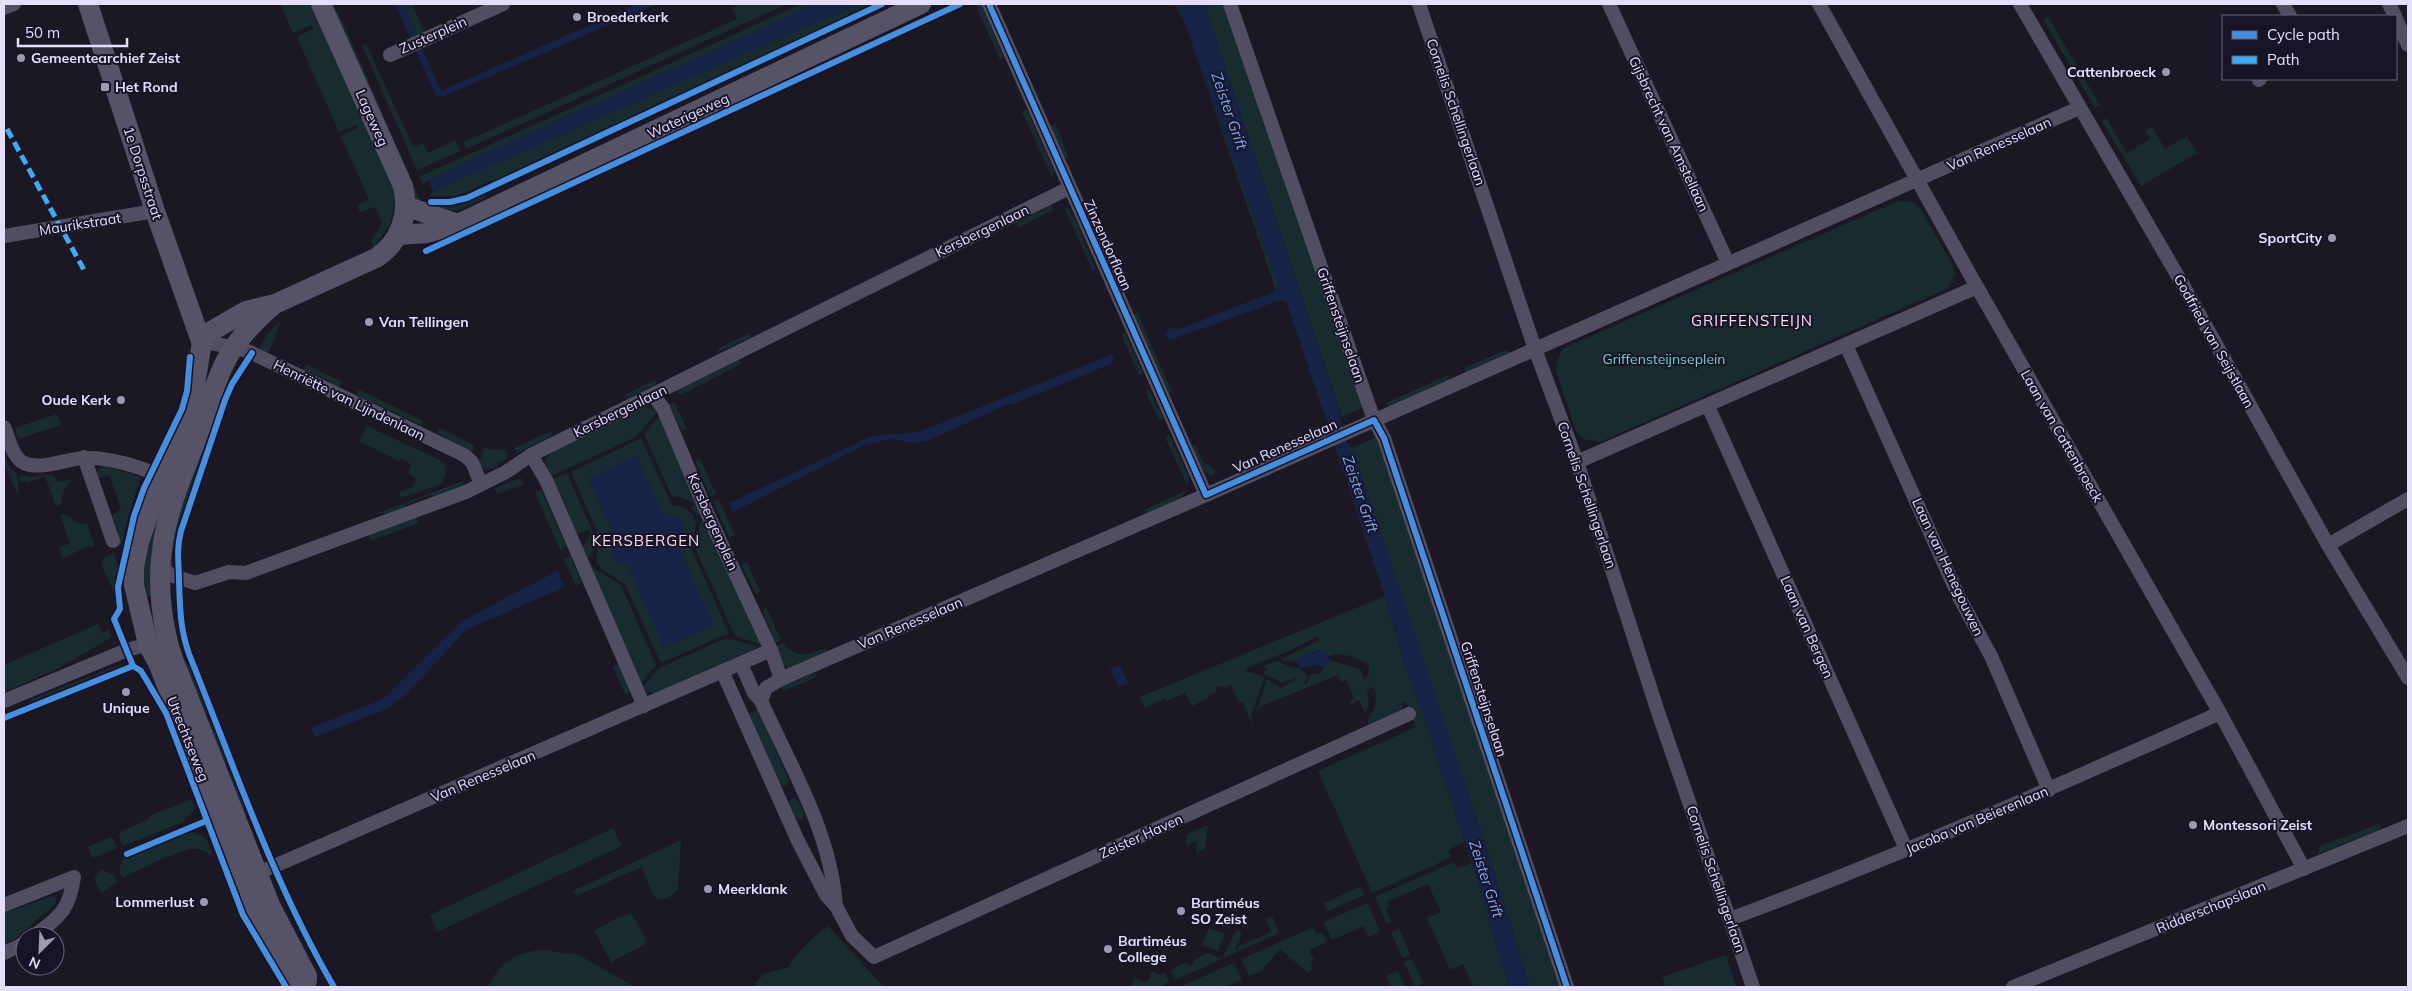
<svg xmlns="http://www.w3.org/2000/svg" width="2412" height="991" viewBox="0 0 2412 991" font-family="Mulish,sans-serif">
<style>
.green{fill:#182c2f;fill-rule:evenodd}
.water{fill:#162346}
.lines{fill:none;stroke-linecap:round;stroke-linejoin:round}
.street{stroke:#514e62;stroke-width:14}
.secondary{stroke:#565368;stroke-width:20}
.quiet{stroke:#3fa9f5;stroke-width:5;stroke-dasharray:10 5;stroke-linecap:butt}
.cycleway-casing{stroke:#191328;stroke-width:9}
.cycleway{stroke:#468fdf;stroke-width:6}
.poi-dot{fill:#9e99af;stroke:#191328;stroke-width:2}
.labels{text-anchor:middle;stroke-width:4;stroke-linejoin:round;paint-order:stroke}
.poi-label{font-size:14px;font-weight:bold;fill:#e4defb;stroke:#191328;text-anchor:start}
.street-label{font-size:14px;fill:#e4defb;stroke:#191328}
.park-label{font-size:14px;fill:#70d5c6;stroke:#191328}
.water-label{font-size:15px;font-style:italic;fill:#77acf0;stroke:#191328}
.neighbourhood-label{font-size:15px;letter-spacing:1px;fill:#fcdfee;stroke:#191328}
</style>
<rect width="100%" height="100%" fill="#1b1823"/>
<g class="green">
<path d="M280,4H314L397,196L390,224L374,247L371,242L382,223L375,207L360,212L357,205L369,200L341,136L358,128L356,125L339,132L297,37L313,29L312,25L293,33Z"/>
<path d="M329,4H333L345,27L423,207L414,199Z"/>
<path d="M403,4H412L425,33L417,36Z"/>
<path d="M737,4H787L466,149L464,142L737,19L733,9Z"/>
<path d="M801,4H814C686,65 555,119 428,181L423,184L419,177Z"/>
<path d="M858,4H876L495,183L493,180L457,196H430L433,191Z"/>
<path d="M981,4L1004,57L1000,60L976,5Z"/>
<path d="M1174,4H1178L1278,284L1276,290L1185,23Z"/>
<path d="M1204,4H1223L1364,407L1342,417Z"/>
<path d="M2048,17L2100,105L2095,108L2043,19Z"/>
<path d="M366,44L413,147L423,143L428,153L455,140L460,151L417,170L362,45Z"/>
<path d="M1027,110L1053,169V179L1022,112Z"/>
<path d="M2106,118L2127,153L2150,139L2145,130L2152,127L2165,149L2187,136L2197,153L2141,186L2102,121Z"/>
<path d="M1055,124L1069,157L1065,159L1050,127Z"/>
<path d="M484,193L486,198L458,210L436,211L437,205L456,204Z"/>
<path d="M1900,200L1912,202L1920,208L1952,264L1955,274L1948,288L1600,442L1584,439L1576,431L1556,371L1558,357L1564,348Z"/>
<path d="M1048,202H1050L1053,210L1019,227L1017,222L1045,209Z"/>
<path d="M1068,208L1074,217L1096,270L1093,271L1065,209Z"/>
<path d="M1137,312L1172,392L1169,393L1133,315Z"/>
<path d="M280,321V323L267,356L259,350C263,338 271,330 280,321Z"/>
<path d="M750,333L751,337L718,352L717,349Z"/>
<path d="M1125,333L1143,373L1139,375L1121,334Z"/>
<path d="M1505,350L1510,353L1466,372L1464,368Z"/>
<path d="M739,360L741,364L680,395L677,390Z"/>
<path d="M306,365L342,382L340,386L335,388L333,383L310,372L305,374L304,371Z"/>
<path d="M1448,375L1449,380L1389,408L1386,403Z"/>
<path d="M228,377L229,381L176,536L172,556L173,569L168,564L169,531Z"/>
<path d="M655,380L656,384L626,399L625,395Z"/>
<path d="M358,389L423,421L421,425L356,395Z"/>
<path d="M1149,390L1163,417L1159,421L1146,392Z"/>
<path d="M674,402L687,429L682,431L672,410L666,406Z"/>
<path d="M650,407L658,411L636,437L549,477L544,465L550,453L641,408Z"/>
<path d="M57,414L61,425L18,439L15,428Z"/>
<path d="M660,415L704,513L698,515L691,507H694V504L684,498L672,496L644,434Z"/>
<path d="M367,426L444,462L446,472L442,484L401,498L399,492L412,488L416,481L415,477L408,473L411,464L401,459L399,461L359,441Z"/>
<path d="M439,428L474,445L472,453L467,452L464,447L437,433Z"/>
<path d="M1328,429L1330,433L1280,454L1279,451Z"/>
<path d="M551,431L553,436L517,453L514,448Z"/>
<path d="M1169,435L1188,475L1189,483L1187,485L1165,437Z"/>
<path d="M1377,437L1437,612L1560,987H1530L1489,855L1352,448Z"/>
<path d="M641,438L672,505L683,507L694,516L696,526L691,548L729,633L661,663L625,584L602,569L596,561L599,536L571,472ZM636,456L663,514H669L682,539L678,545L612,543L616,539L589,479Z"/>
<path d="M1195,445L1203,462L1214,469L1215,473L1211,476L1202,469L1191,447Z"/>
<path d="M484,448L506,450L508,458L499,462L497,467L486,470L479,464Z"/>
<path d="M4,458L10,468L17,474L19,492L17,493L4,463Z"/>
<path d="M700,458L716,494L710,496L695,461Z"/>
<path d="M103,466L141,477L130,509L121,547H119L118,531L112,515L121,509L109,475L98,478L97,470Z"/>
<path d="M567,473L595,537L592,555L589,558L585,557L581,549L590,536V529L574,535L550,480Z"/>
<path d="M51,474L58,481L71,480V482L64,490L61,504L56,506L45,476L27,483L26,481L20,483V475L30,477Z"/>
<path d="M521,478L524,484L497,494L495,488Z"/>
<path d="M463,481L465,486L436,498L430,495L406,504L403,510L389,515L383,513L375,514Z"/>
<path d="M541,490L566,546L560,550L535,492Z"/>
<path d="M1187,490L1179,499L1146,514L1144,510Z"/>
<path d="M718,498L735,536L729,537L713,501Z"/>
<path d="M64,514L78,523L87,524L95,546L90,547L89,546L63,558L59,548L70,543L60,516Z"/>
<path d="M416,517L419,523L370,541L369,534Z"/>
<path d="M157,518L152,550L158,594L144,597L143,554Z"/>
<path d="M707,518L761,641L760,644L735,636L696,550L700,521Z"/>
<path d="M114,553L119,571L115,594L101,564L104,558Z"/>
<path d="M570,556L582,582L576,586L564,559Z"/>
<path d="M589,562L595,569L621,585L656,665L641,683Z"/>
<path d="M747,562L760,592L756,594L741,565Z"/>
<path d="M1385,596L1408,675L1426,723L1465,842L1448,850L1452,857L1372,893L1318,771L1416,727L1406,702L1401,704L1403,710L1368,724L1369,716C1377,709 1377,698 1375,689L1370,687L1367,691L1369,704L1365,714L1359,700L1350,705L1349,702L1354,698L1346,680L1341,682L1339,677L1335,676L1260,707L1255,715L1267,679L1281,688L1296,679L1295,677L1283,683L1264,674L1266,669L1263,666L1277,661L1293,668C1303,666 1300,671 1308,675L1304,684L1306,685L1310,675L1320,673L1330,660L1357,668L1361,670L1364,679L1369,674V665C1359,658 1340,651 1328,656L1320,650L1298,658L1297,662L1280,660L1319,640L1318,636L1289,651L1246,668L1245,671L1263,676L1264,679L1251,715L1252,726L1243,701H1238L1231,685L1225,688L1221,686L1215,689L1216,692L1208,696V698L1192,706L1185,693L1166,701L1165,698L1145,708L1140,697Z"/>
<path d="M766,607L781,640L773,644L770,637L772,633L762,610Z"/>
<path d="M98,624L102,633L109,630L112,637L59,668L4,692V665Z"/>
<path d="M726,638L759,647L656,694L647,692L643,687L659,668Z"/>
<path d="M783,643C797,659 806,656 825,648L827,653L792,668C781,667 778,657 774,647Z"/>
<path d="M190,663L208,712L206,714H203L184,665Z"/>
<path d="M122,664L123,667L31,705L29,700Z"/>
<path d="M619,664L634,690L625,694L613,667Z"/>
<path d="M814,673L817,677L784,691L782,686Z"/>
<path d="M757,710L789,780L786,786L780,785L747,714Z"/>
<path d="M211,720L228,761L225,764H222L208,721Z"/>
<path d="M230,771L248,811L246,816L241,817L227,772Z"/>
<path d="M793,798L798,800L804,814L802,819L795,818L788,802Z"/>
<path d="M191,799L195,809L183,822L123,846L119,836L121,832L149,819V816Z"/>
<path d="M2379,824L2381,829L2318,854L2320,846Z"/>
<path d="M1208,825L1205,849L1196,853L1197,841L1186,846L1187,834Z"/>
<path d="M613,828L622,846L437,932L430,915Z"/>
<path d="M191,831L206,838L214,859C209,853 201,848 193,849C175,851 140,869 123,878L119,871L123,858Z"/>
<path d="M110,837L113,839L117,848L92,858L88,847Z"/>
<path d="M681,840L678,889L668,898L657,899L652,893L642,867L576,896L573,891Z"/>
<path d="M1454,862L1457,868L1472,863L1509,987H1474L1463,964L1450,970L1427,918L1441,912L1428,884L1387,902L1389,907L1386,909L1391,921L1386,923L1375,897Z"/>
<path d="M101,870L113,875L117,882L101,893L94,877Z"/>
<path d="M1360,887L1364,895L1328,911L1324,903Z"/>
<path d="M52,896L56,898V903L15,939L4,944V913Z"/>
<path d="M1367,903L1380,931L1369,937L1364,926L1332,940L1324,922Z"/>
<path d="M632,914L646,940L644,945L611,962L594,931L619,917Z"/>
<path d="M1272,916L1279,933L1175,980L1171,970L1184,963L1192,966L1195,959L1208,953L1222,959L1236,930L1242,932L1235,950L1237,951L1239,946L1271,932L1266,919Z"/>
<path d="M828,926L884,987H752L765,973L787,968C799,951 811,938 828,926Z"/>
<path d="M1314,927L1317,934L1322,932L1327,942L1309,950L1314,960L1310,962L1313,967L1308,973L1280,949L1261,971L1249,976L1241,959Z"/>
<path d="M1209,928L1225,934L1218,951L1202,945Z"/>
<path d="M1399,928L1410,955L1403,959L1391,932Z"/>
<path d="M542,950L577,954L635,987H488C499,963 516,952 542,950Z"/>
<path d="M1726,955L1736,987H1666L1662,977Z"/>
<path d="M1412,959L1423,983L1415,987L1404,962Z"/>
<path d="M1234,963L1242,980L1225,987H1179Z"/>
<path d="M1151,971L1160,975L1165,973L1169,982L1158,987H1131L1135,978L1143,982L1149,980Z"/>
<path d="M1398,971L1405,987H1391L1386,976Z"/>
</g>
<g class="water">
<path d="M395,4H403L439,87L443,90L637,4H657L442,97L435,94Z"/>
<path d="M814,4H858L433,191L428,181C555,119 686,65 814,4Z"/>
<path d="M1178,4H1204L1339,410L1345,439L1352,448C1413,627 1474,806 1530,987H1509L1472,863L1426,723L1408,675L1387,602L1287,303L1281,301L1270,304L1171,340L1166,337V332L1170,328L1179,329L1274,292L1278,284Z"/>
<path d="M1110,355L1114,356L1113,363L1016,403L1006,405L927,441L914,443L892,439L866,444L733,512L729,503L872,436L919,432Z"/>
<path d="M636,455L663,513C683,515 689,529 678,545L714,625L664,648L627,564H619L611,556V546L616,539L589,479Z"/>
<path d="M557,571L565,587L466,630L406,695L384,710L315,737L311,728L383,699L462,621Z"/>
<path d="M1320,650L1326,652L1330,659L1326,667L1316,665L1303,668L1298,666C1295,653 1304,654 1313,654Z"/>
<path d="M1120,665L1128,683L1119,687L1110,669Z"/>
</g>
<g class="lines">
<g class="street">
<path d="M989,4L1206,495"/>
<path d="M1230,4L1374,420L1384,438L1567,987"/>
<path d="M1419,4L1535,349L1577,462L1659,715L1753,987"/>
<path d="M1609,4L1728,263"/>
<path d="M1819,4L1977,287L2220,713L2304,869"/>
<path d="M2020,4L2183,285L2328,545L2408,678"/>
<path d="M2283,4L2290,16"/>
<path d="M2389,4L2395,16"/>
<path d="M4,8L14,4"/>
<path d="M2396,19L2408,45"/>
<path d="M390,55L503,4"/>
<path d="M2259,80L2260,79"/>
<path d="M4,236L155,211"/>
<path d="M201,341C219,346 234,345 252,353L464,455L472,462L481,484"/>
<path d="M1846,345L1959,597L1991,656L2049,790"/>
<path d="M653,395L663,408L708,515L771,650L781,679"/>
<path d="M1708,406L1906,849"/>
<path d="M4,427C9,438 12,457 24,463C42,471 67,458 85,458C114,457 143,469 170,479"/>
<path d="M531,455L546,480L644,706"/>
<path d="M84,457L113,541"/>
<path d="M1577,462L1977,287"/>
<path d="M2328,545L2408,499"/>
<path d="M161,565L170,575L195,583L229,572L246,573L466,492L506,472L531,455L1069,188"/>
<path d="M741,664L754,693L761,701C791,767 831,833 836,906"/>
<path d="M723,673L798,841L826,895L836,906L852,936L874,957L1409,714"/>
<path d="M4,701L127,650L156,642"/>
<path d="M761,701L766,688L781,679L1206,495L2079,108"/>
<path d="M249,877L771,650"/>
<path d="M4,905L74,877C69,911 60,916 34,936"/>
<path d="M1730,919C1897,857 2059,785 2220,713"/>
<path d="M4,953L25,943"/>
<path d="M2013,987L2408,826"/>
</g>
<g class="secondary">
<path d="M88,4L155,211L201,341"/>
<path d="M405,206L458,224"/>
<path d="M398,235L427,233L458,224L921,4"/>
<path d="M273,305C258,319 243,333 232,350C218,372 211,399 202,424C187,465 167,507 162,550C157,585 162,627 173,659L270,905L307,976V981"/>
<path d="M305,987L297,981L273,944L254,911L243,879L221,829L159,665L148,644L134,585V567L139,542L162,476L182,430L193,397L203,336L246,311L275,304L376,258C400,243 410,213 403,186L321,4"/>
</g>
<path class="quiet" d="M7,129L84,270"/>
<defs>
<g id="cycleway">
<path d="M989,4L1206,495L1374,420L1384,438L1567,987"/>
<path d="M431,202H450L467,198L882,4"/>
<path d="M426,251L960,4"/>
<path d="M252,353L232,384L225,400L181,531C176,551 179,562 179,581C180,607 180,629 189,654C234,766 273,882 334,987"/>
<path d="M190,357L187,391L182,409L144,488L134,516L118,587L120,609L114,619L133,666L141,671L166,713L243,915L286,987"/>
<path d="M4,718L133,666"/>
<path d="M127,854L206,821"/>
</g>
</defs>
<use href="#cycleway" class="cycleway-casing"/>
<use href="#cycleway" class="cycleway"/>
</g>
<g class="poi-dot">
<circle cx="577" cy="17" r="5"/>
<circle cx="21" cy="58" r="5"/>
<circle cx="2166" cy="72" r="5"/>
<rect x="100" y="82" width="10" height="10" rx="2.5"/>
<circle cx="2332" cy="238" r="5"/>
<circle cx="369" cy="322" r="5"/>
<circle cx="121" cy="400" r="5"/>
<circle cx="126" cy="692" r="5"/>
<circle cx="2193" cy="825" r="5"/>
<circle cx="708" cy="889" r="5"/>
<circle cx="204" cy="902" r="5"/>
<circle cx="1181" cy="911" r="5"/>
<circle cx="1108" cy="949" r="5"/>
</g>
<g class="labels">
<g class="poi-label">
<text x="587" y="22">Broederkerk</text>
<text x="31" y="63">Gemeentearchief Zeist</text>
<text x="2156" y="77" text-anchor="end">Cattenbroeck</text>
<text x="115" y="92">Het Rond</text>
<text x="2322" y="243" text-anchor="end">SportCity</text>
<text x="379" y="327">Van Tellingen</text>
<text x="111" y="405" text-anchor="end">Oude Kerk</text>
<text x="126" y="713" text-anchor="middle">Unique</text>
<text x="2203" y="830">Montessori Zeist</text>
<text x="718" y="894">Meerklank</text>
<text x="194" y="907" text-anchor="end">Lommerlust</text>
<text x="1191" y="908">Bartiméus<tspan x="1191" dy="16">SO Zeist</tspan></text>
<text x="1118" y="946">Bartiméus<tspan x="1118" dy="16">College</tspan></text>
</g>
<g class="street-label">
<text transform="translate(433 35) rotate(-24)" y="5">Zusterplein</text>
<text transform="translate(1456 112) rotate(71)" y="5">Cornelis Schellingerlaan</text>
<text transform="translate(688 116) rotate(-25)" y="5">Waterigeweg</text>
<text transform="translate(372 118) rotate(66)" y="5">Lageweg</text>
<text transform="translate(1669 134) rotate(65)" y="5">Gijsbrecht van Amstellaan</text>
<text transform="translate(1999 144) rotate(-24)" y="5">Van Renesselaan</text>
<text transform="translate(143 173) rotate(72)" y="5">1e Dorpsstraat</text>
<text transform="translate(80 224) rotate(-9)" y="5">Maurikstraat</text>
<text transform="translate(982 231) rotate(-26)" y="5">Kersbergenlaan</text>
<text transform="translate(1108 245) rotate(66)" y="5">Zinzendorflaan</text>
<text transform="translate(1341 325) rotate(71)" y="5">Griffensteijnselaan</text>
<text transform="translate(2214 341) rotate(61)" y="5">Godfried van Seijstlaan</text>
<text transform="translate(349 400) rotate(26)" y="5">Henriëtte van Lijndenlaan</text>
<text transform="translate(620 411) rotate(-26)" y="5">Kersbergenlaan</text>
<text transform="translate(2062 436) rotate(60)" y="5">Laan van Cattenbroeck</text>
<text transform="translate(1285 446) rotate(-24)" y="5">Van Renesselaan</text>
<text transform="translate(1587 495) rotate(71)" y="5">Cornelis Schellingerlaan</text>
<text transform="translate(713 522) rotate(66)" y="5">Kersbergenplein</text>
<text transform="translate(1948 567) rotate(65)" y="5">Laan van Henegouwen</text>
<text transform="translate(910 623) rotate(-23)" y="5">Van Renesselaan</text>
<text transform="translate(1807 627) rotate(66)" y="5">Laan van Bergen</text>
<text transform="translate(1484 699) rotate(72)" y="5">Griffensteijnselaan</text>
<text transform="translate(188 739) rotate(68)" y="5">Utrechtseweg</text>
<text transform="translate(483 776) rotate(-23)" y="5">Van Renesselaan</text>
<text transform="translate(1977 820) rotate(-23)" y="5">Jacoba van Beierenlaan</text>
<text transform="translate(1141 836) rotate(-24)" y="5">Zeister Haven</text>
<text transform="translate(1716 879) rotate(71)" y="5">Cornelis Schellingerlaan</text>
<text transform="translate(2211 907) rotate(-22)" y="5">Ridderschapslaan</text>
</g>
<g class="park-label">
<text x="1664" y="364">Griffensteijnseplein</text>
</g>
<g class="water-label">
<text transform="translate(1229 111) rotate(71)" y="5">Zeister Grift</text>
<text transform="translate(1360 494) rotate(71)" y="5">Zeister Grift</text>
<text transform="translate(1486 879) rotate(72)" y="5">Zeister Grift</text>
</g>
<g class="neighbourhood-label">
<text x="1752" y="326">GRIFFENSTEIJN</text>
<text x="646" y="546">KERSBERGEN</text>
</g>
</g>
<rect width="2412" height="991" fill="none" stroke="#e4defb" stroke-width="10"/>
<rect x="2222" y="15" width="175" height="65" fill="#191328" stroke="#6a647c"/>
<rect x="2232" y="31" width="25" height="8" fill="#468fdf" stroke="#6a647c"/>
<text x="2267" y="40" font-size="15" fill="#e4defb">Cycle path</text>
<rect x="2232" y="56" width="25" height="8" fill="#3fa9f5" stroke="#6a647c"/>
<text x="2267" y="65" font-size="15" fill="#e4defb">Path</text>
<g transform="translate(40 951) rotate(204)"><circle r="24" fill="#191328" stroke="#6a647c"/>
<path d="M0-4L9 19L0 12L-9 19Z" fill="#9e99af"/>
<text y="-8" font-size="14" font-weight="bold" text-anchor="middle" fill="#e4defb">N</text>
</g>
<path d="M18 38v8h109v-8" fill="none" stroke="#e4defb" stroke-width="2.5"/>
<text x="25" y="38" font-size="15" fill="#e4defb" stroke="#191328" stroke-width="4" paint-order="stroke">50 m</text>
</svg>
